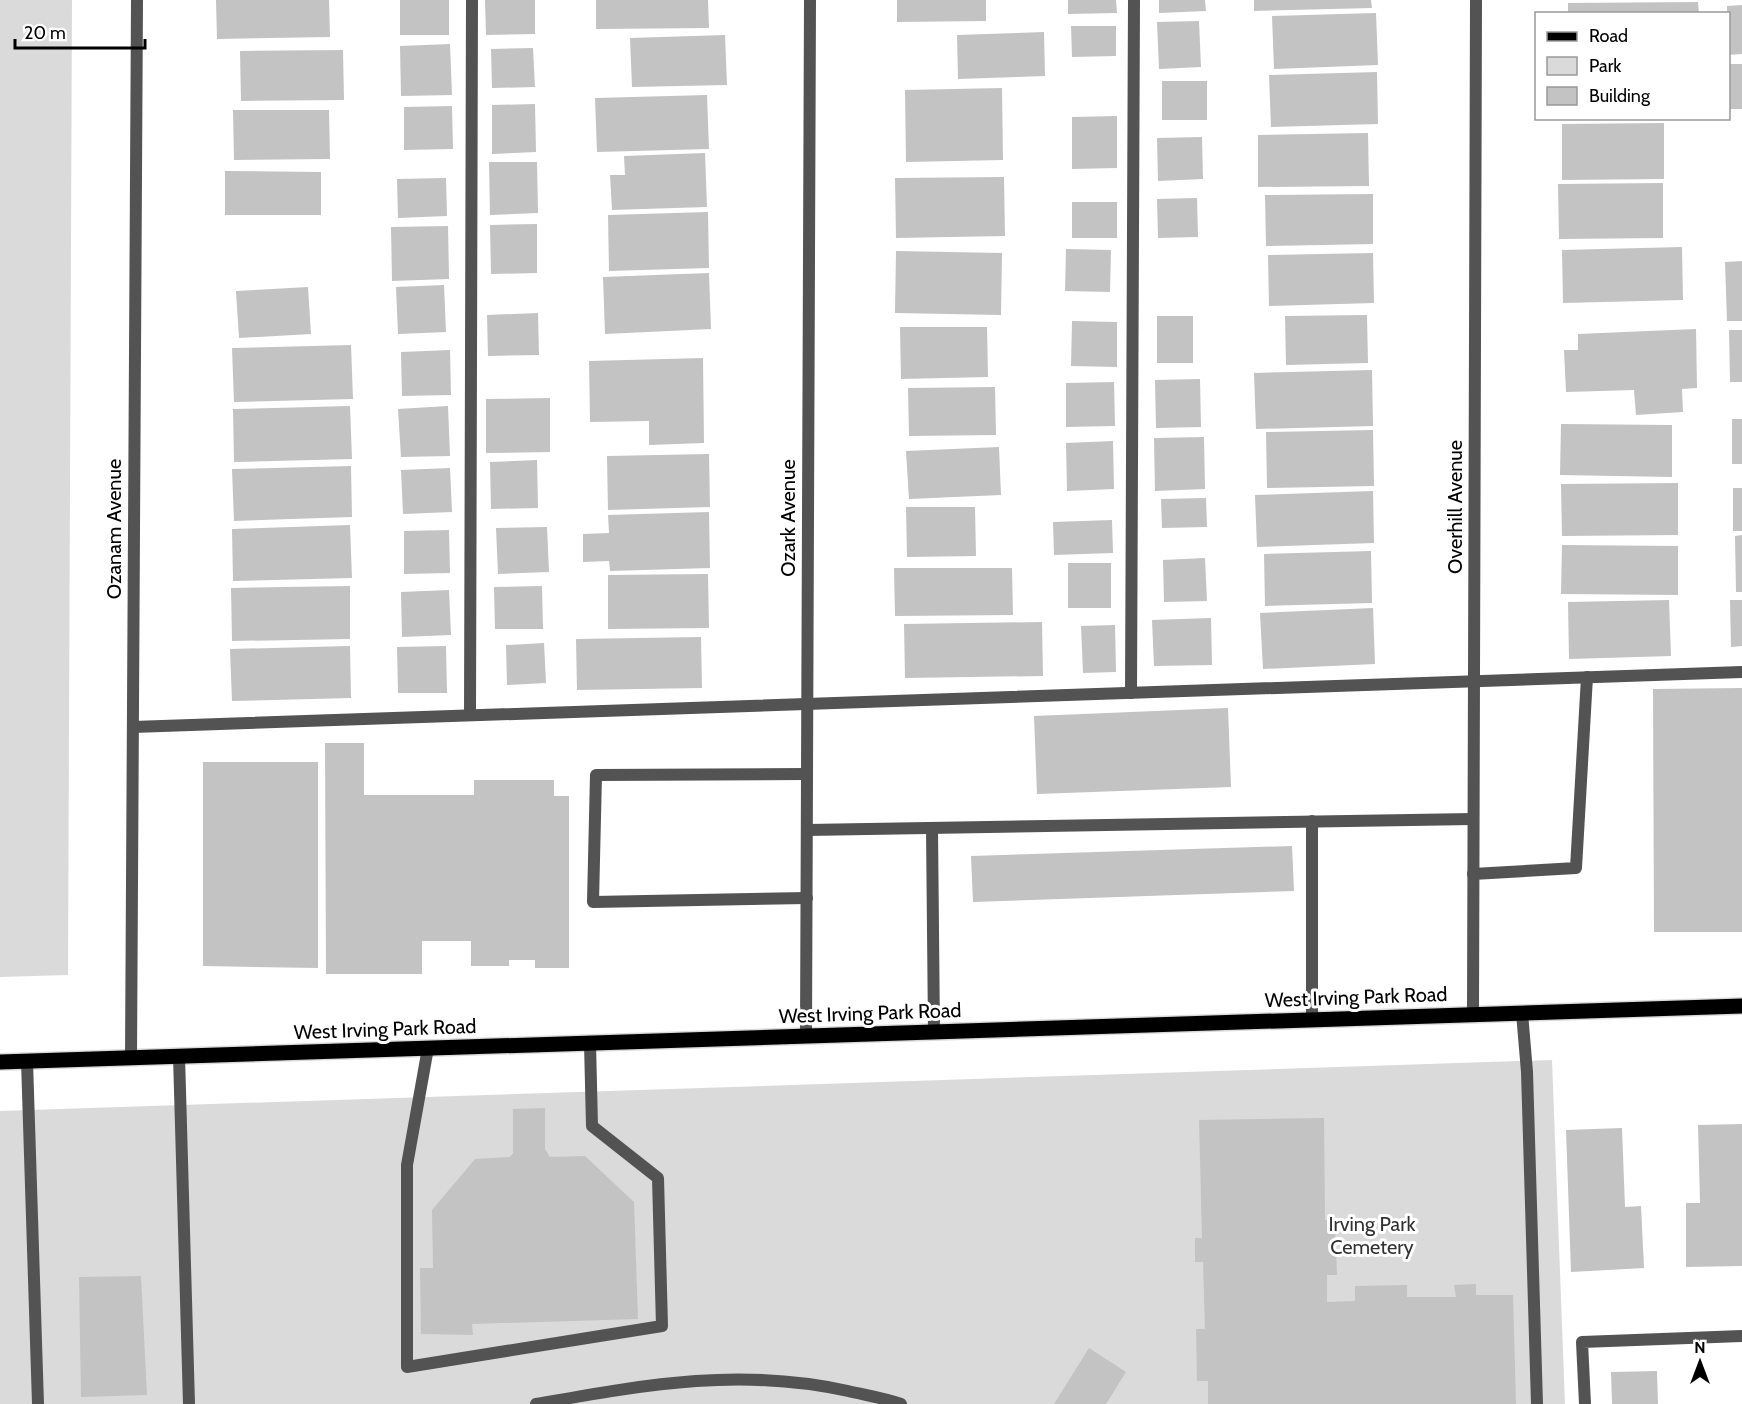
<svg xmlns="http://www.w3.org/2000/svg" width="1742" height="1404" viewBox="0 0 1742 1404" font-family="Cabin,sans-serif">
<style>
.green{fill:#dadada}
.building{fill:#c3c3c3}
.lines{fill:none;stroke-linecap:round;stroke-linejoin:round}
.primary-casing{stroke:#dbdbdb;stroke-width:18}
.service{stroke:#535353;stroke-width:12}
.minor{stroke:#535353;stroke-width:12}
.primary{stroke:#000;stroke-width:15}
.labels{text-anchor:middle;stroke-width:6;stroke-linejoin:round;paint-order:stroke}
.street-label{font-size:20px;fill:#000;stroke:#fff}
.park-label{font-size:20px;fill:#313131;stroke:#fff}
</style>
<rect width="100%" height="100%" fill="#fff"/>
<g class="green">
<path d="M0,0H72L68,975L0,977Z"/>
<path d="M1552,1060L1565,1404H0V1111Z"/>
</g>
<g class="building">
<path d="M216,0H329L330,37L217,39Z"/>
<rect x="400" y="0" width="49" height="35"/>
<path d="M485,0H535V34L486,35Z"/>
<path d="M596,0H708L709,28L596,29Z"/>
<path d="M897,0H986V21L897,22Z"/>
<path d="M1068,0H1116L1117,13L1068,14Z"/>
<path d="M1159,0H1205L1206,11L1159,13Z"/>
<path d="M1254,0H1371L1372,8L1254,11Z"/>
<path d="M1698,2L1699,14H1568V3Z"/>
<path d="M1742,5V54L1728,55L1727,6Z"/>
<path d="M1376,13L1378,65L1274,69L1272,16Z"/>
<path d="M1199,21L1201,67L1159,69L1157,22Z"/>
<path d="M1071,26H1116V56L1072,57Z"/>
<path d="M1044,32L1045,76L958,79L957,35Z"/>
<path d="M725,35L727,85L632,87L630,38Z"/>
<path d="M450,44L452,95L401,96L400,46Z"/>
<path d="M533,48L535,87L492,88L491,49Z"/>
<path d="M343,50L344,100L241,101L240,51Z"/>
<path d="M1729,64H1742V109H1730Z"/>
<path d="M1377,72L1378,124L1271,127L1269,75Z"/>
<rect x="1162" y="81" width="45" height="39"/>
<path d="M1002,88L1003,160L906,162L905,90Z"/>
<path d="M707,95L709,149L597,152L595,98Z"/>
<path d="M535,104L536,152L492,154V105Z"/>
<path d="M452,106L453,149L404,150V107Z"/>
<path d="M233,110H329L330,159L234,160Z"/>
<path d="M1117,116V168L1072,169V117Z"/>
<path d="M1664,123V179L1562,180V124Z"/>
<path d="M1368,133L1369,186L1258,187V135Z"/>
<path d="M1202,137L1203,179L1158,181L1157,138Z"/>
<path d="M705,153L707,207L612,210L610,175H625L624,156Z"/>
<path d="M489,162H537L538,213L490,215Z"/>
<path d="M225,171L321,172V215H225Z"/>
<path d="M1004,177L1005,236L896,238L895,178Z"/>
<path d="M446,178L447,216L398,218L397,179Z"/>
<path d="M1663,183V238L1559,239L1558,184Z"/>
<path d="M1373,194V244L1266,246L1265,195Z"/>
<path d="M1197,198L1198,237L1158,238L1157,199Z"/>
<rect x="1072" y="202" width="45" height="36"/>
<path d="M708,212L709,268L609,271L608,215Z"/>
<path d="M537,224V273L491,274L490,225Z"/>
<path d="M448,226L449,279L392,281L391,227Z"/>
<path d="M1682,247L1683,300L1563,303L1562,250Z"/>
<path d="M1066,249L1111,250L1110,292L1065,291Z"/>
<path d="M896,251L1002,253L1001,315L895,313Z"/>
<path d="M1373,253L1374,303L1269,306L1268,255Z"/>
<path d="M1742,261V321H1727L1725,262Z"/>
<path d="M709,273L711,329L605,334L603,277Z"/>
<path d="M444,285L446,332L398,334L396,287Z"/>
<path d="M308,287L311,334L239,338L236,291Z"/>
<path d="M538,313L539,355L488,356L487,315Z"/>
<path d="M1367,315L1368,363L1286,365L1285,316Z"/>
<rect x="1157" y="316" width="36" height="47"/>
<path d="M1072,321L1117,322V367L1071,366Z"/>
<path d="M900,327H987L988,377L901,379Z"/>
<path d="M1696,329L1697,388L1682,389L1683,412L1636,415L1634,390L1566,392L1564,350H1578V334Z"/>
<path d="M1729,330H1742V382H1730Z"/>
<path d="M351,345L353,399L234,402L232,348Z"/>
<path d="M450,350L451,395L402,396L401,352Z"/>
<path d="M703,358L704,443L649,445V421L590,422L589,361Z"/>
<path d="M1372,370L1373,426L1256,429L1254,373Z"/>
<path d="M1200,379L1201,427L1156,428L1155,380Z"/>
<path d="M1114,382L1115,426L1066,427V383Z"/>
<path d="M995,387L996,435L909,436L908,388Z"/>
<path d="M550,398V452L486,453V399Z"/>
<path d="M350,406L352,459L234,462L233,409Z"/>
<path d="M448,406L450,456L401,457L398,409Z"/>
<rect x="1732" y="419" width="10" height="45"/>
<path d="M1561,424L1672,425V477L1560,475Z"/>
<path d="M1373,430L1374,486L1267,488L1266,432Z"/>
<path d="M1204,437L1205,489L1155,491L1154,438Z"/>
<path d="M1113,441L1114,489L1067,491L1066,443Z"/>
<path d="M999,447L1001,495L909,499L906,451Z"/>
<path d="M709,454L710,507L608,510L607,456Z"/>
<path d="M537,460L538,508L491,509L490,462Z"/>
<path d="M351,466L352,517L234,521L232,469Z"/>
<path d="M450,468L452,512L403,514L401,470Z"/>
<path d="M1678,483V535L1562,536L1561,484Z"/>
<rect x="1733" y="488" width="9" height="43"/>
<path d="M1373,491L1374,543L1257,547L1255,495Z"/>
<path d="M1206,498L1207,527L1162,528L1161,499Z"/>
<path d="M906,507H975L976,556L907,557Z"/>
<path d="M709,512L710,568L610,571L609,561L583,562V534L609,533L608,515Z"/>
<path d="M1112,520L1113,553L1054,555L1053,522Z"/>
<path d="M350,525L352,578L233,581L232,529Z"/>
<path d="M547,527L549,572L498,574L496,528Z"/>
<path d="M449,530L450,573L404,574V531Z"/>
<path d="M1742,535V592H1736L1735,536Z"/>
<path d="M1562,545L1678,546V595L1561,594Z"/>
<path d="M1371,551L1372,603L1265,606L1264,554Z"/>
<path d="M1205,558L1207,601L1164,602L1163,560Z"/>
<rect x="1068" y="563" width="43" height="45"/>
<path d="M894,568H1012L1013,615L895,616Z"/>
<path d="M708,574L709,628L608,629V575Z"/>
<path d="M350,586V639L232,641L231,588Z"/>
<path d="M542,586L543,629H495L494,587Z"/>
<path d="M449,590L451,635L402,637L401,592Z"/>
<path d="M1669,600L1671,656L1569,659L1568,602Z"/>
<path d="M1730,600H1742V646L1731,647Z"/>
<path d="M1373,608L1375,664L1263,669L1260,613Z"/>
<path d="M1211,618L1212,665L1154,666L1152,620Z"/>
<path d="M1042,622L1043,676L905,678L904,624Z"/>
<path d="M1115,625L1116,672L1083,673L1081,626Z"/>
<path d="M701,637L702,688L577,690L576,639Z"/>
<path d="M544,643L546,683L507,685L506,645Z"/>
<path d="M350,646L351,698L232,701L230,649Z"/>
<path d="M446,646L447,693H398L397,647Z"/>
<path d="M1742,688V932H1654L1653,689Z"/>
<path d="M1228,708L1231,787L1037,794L1034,716Z"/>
<path d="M325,743H364V795H474V780H554V796H569V968H535V960H509V966H471V941H422V974H326Z"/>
<path d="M203,762H318V968L203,966Z"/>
<path d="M1292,846L1294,891L973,902L971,856Z"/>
<path d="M545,1108V1149L550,1157L585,1156L634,1202L638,1319L472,1324L473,1335L421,1334L420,1268H433L432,1210L475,1159L510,1157L513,1153V1109Z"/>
<path d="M1324,1118L1325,1220H1335L1337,1275H1327V1302L1355,1301V1286L1407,1285V1297H1456L1454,1285L1476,1284V1295H1513L1516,1404H1208V1381H1197L1196,1329H1205L1203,1262H1195V1238H1202L1199,1120Z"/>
<path d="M1742,1124V1266L1686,1267V1203H1700L1698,1125Z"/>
<path d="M1622,1128L1625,1207L1641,1206L1644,1268L1571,1272L1566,1130Z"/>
<path d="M141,1276L147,1395L81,1397L79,1277Z"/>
<path d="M1089,1348L1126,1372L1106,1404H1054Z"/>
<path d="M1657,1371L1658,1404H1612L1611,1372Z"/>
</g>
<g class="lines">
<defs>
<path id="primary" d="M0,1062L1742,1006"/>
</defs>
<use href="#primary" class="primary-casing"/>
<g class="service">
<path d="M1131,693L1134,0"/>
<path d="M470,715L472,0"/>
<path d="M133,727L1742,672"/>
<path d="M1312,821V1019"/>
<path d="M932,828L934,1032"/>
<path d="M807,830L1473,819"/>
<path d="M1473,874L1576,868L1587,677"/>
<path d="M807,898L593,902L596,775L807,774"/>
<path d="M1522,1013L1527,1072L1537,1404"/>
<path d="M428,1048L407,1165V1367L662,1326L658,1178L592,1126L590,1043"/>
<path d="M179,1056L189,1404"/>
<path d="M27,1061L38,1404"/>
<path d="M536,1404C644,1385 739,1367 848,1391C865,1395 884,1398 901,1404"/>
<path d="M1585,1404L1582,1342L1742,1336"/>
</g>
<g class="minor">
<path d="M1473,1014L1476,0"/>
<path d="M806,1036L810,0"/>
<path d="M131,1059L137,0"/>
</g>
<use href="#primary" class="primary"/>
</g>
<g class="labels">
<g class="street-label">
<text transform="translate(1455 507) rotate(-90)" y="7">Overhill Avenue</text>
<text transform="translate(788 518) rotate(-90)" y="7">Ozark Avenue</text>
<text transform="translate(114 529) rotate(-90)" y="7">Ozanam Avenue</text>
<text transform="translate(1356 997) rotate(-2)" y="7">West Irving Park Road</text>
<text transform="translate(870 1013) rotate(-2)" y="7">West Irving Park Road</text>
<text transform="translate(385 1029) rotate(-2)" y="7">West Irving Park Road</text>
</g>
<g class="park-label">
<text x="1372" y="1231">Irving Park<tspan x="1372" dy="23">Cemetery</tspan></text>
</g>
</g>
<rect x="1535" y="12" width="195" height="108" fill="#ffffff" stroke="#999999" stroke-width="1.5"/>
<rect x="1547" y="32" width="30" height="9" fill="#000000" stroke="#999999" stroke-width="1.5"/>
<text x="1589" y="42" font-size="18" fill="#000000">Road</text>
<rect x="1547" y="57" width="30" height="18" fill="#dadada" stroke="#999999" stroke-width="1.5"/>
<text x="1589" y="72" font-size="18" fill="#000000">Park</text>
<rect x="1547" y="87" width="30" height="18" fill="#c3c3c3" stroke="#999999" stroke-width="1.5"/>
<text x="1589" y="102" font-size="18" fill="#000000">Building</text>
<g transform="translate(1700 1362)" stroke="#ffffff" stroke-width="4.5" paint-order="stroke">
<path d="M0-4.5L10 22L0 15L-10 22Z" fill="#000000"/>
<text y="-9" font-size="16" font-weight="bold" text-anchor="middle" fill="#000000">N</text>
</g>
<path d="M15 39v9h130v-9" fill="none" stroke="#000000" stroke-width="3"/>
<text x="24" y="39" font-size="18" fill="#000000" stroke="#ffffff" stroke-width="4.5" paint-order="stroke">20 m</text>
</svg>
